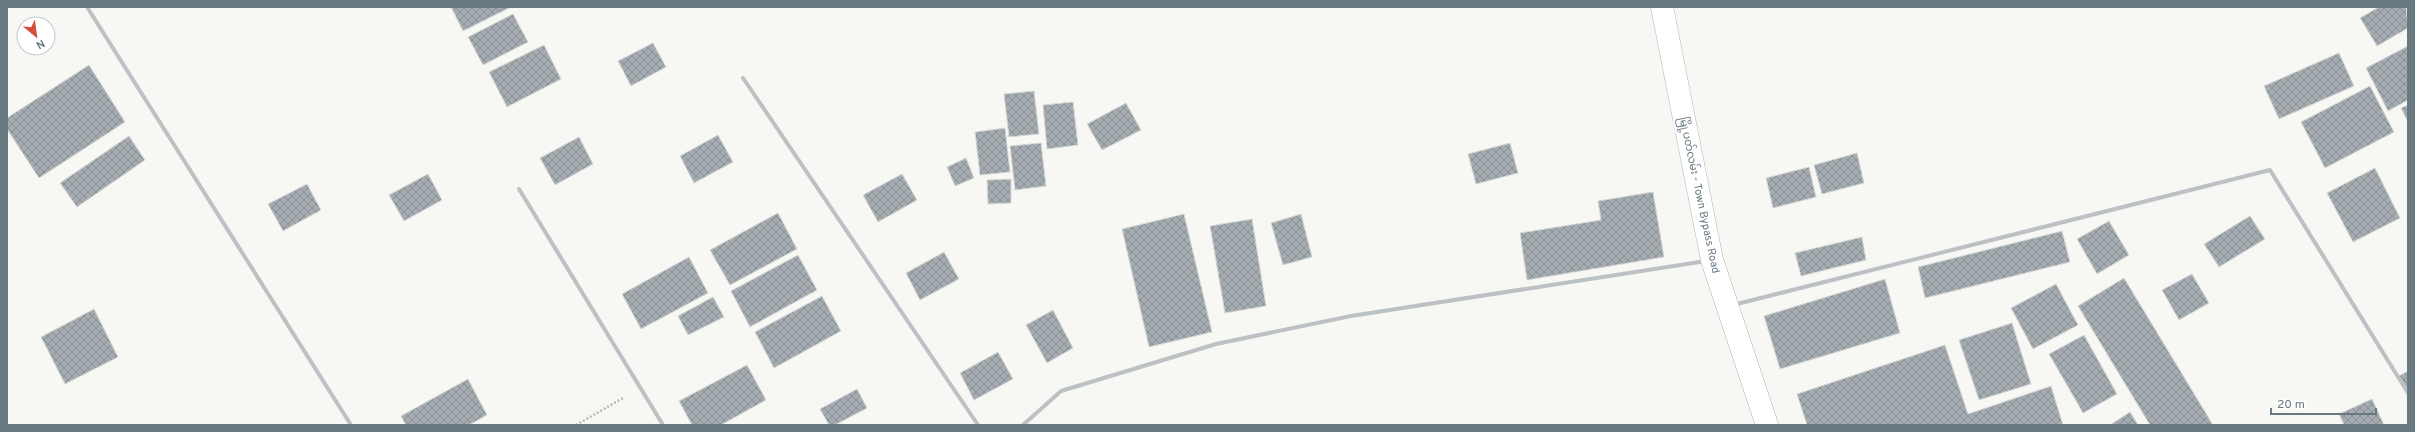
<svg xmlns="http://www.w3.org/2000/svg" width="2415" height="432" viewBox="0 0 2415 432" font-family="Overpass,'Noto Sans Myanmar',sans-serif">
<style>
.building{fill:url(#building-cross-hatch);stroke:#d8d8d7}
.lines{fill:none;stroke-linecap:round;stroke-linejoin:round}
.secondary-casing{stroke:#afb5b9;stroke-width:23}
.path{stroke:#b7bbbc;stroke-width:2.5;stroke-dasharray:2 2;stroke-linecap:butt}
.street{stroke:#bcc1c4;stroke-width:4}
.secondary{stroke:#fff;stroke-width:22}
.labels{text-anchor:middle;stroke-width:4;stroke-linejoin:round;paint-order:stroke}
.street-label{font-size:11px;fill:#697982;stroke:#fff}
</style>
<defs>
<pattern id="building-cross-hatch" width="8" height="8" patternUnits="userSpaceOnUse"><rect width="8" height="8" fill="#a4acb1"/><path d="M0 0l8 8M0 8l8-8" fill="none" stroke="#8a9195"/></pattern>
</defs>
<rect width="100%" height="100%" fill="#f7f7f4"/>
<g class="building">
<path d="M451,7H511L463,31Z"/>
<path d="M2379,7H2406L2408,28L2377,46L2360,18Z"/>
<path d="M513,14L528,42L483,65L468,37Z"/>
<path d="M653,43L666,67L631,86L618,61Z"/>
<path d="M544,45L561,79L507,107L489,72Z"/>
<path d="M2408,46V100L2388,111L2366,68Z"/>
<path d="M2339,53L2354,86L2279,119L2264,86Z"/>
<path d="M89,65L125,122L39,178L7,129V118Z"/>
<path d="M2370,86L2394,132L2325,168L2301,122Z"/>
<path d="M1034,91L1039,134L1009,137L1004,94Z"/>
<path d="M1073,102L1078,145L1047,149L1043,105Z"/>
<path d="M1126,103L1141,130L1102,150L1087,124Z"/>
<path d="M2408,105V122L2401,108Z"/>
<path d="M1005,128L1010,172L980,175L975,132Z"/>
<path d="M718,135L733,162L694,183L680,156Z"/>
<path d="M129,136L145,160L77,207L60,183Z"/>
<path d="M579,137L593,164L555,185L540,158Z"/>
<path d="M1041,143L1046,186L1015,190L1010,146Z"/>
<path d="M1510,143L1518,173L1476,184L1468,154Z"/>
<path d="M1857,153L1864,183L1822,194L1814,165Z"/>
<path d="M966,158L974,178L955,186L947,167Z"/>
<path d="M1809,167L1816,197L1773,208L1766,178Z"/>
<path d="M2375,168L2400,218L2353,242L2327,193Z"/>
<path d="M428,174L442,200L404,221L389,195Z"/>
<path d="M902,174L917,200L878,222L863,195Z"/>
<path d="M1011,179V203L988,204L987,180Z"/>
<path d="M307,184L321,210L283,231L268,204Z"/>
<path d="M1653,192L1664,257L1527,280L1520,233L1601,220L1598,201Z"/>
<path d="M778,213L797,249L730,285L710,250Z"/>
<path d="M1184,214L1212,332L1149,347L1122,229Z"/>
<path d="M1301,214L1312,257L1283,265L1271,223Z"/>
<path d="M2250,216L2265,239L2219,267L2204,244Z"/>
<path d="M1252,219L1266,306L1225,313L1210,226Z"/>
<path d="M2109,221L2129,255L2097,274L2077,239Z"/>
<path d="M2062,231L2070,262L1925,298L1918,267Z"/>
<path d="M1862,237L1866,260L1801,276L1795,253Z"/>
<path d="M944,252L959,279L920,300L906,273Z"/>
<path d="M798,255L817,290L750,327L731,291Z"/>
<path d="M689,257L708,293L641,329L622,294Z"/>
<path d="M2192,274L2209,303L2179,320L2162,290Z"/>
<path d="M2124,278L2213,425H2150L2078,306Z"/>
<path d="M1885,279L1900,333L1780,369L1764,316Z"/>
<path d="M2056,284L2078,325L2033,349L2011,308Z"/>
<path d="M822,296L841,331L774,368L755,332Z"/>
<path d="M713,297L724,317L688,335L678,316Z"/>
<path d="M94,309L118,357L65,384L41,337Z"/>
<path d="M1053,310L1073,348L1047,363L1026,325Z"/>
<path d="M2012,323L2031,384L1979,400L1959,340Z"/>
<path d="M2084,335L2117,394L2083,413L2049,354Z"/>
<path d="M1945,345L1968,414L2051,386L2063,425H1807L1797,394Z"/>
<path d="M998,352L1013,379L974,400L960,373Z"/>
<path d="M747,365L766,400L721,425H692L679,401Z"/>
<path d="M2408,371V385L2406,387L2399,376Z"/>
<path d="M468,379L487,415L469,425H406L401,416Z"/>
<path d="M857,389L867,408L835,425H829L820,409Z"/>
<path d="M2372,399L2384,425H2344L2339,414Z"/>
<path d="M2130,412L2138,425H2110Z"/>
</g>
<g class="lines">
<defs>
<path id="secondary" d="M1662,7L1712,260L1767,425"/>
</defs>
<use href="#secondary" class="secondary-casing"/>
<path class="path" d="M576,425L623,398"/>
<g class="street">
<path d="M87,7L351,425"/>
<path d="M743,78L978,425"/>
<path d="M519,189L663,425"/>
<path d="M1733,305L2270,170L2408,393"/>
<path d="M1023,425L1061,391L1216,344L1351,316L1706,261"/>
</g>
<use href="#secondary" class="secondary"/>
</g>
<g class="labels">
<g class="street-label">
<text transform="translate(1700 195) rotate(78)" y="4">မြို့ပတ်လမ်း - Town Bypass Road</text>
</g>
</g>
<rect width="2415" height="432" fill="none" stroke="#697982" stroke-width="16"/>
<g transform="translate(36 36) rotate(151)"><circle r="19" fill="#ffffff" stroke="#c3c9cd"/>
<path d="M0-3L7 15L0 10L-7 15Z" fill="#d1503a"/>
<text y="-6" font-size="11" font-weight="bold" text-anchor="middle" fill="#697982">N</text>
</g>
<path d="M2271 408v6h105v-6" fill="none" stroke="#697982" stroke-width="2"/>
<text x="2277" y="408" font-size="12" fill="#697982" stroke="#ffffff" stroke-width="3" paint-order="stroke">20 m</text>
</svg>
